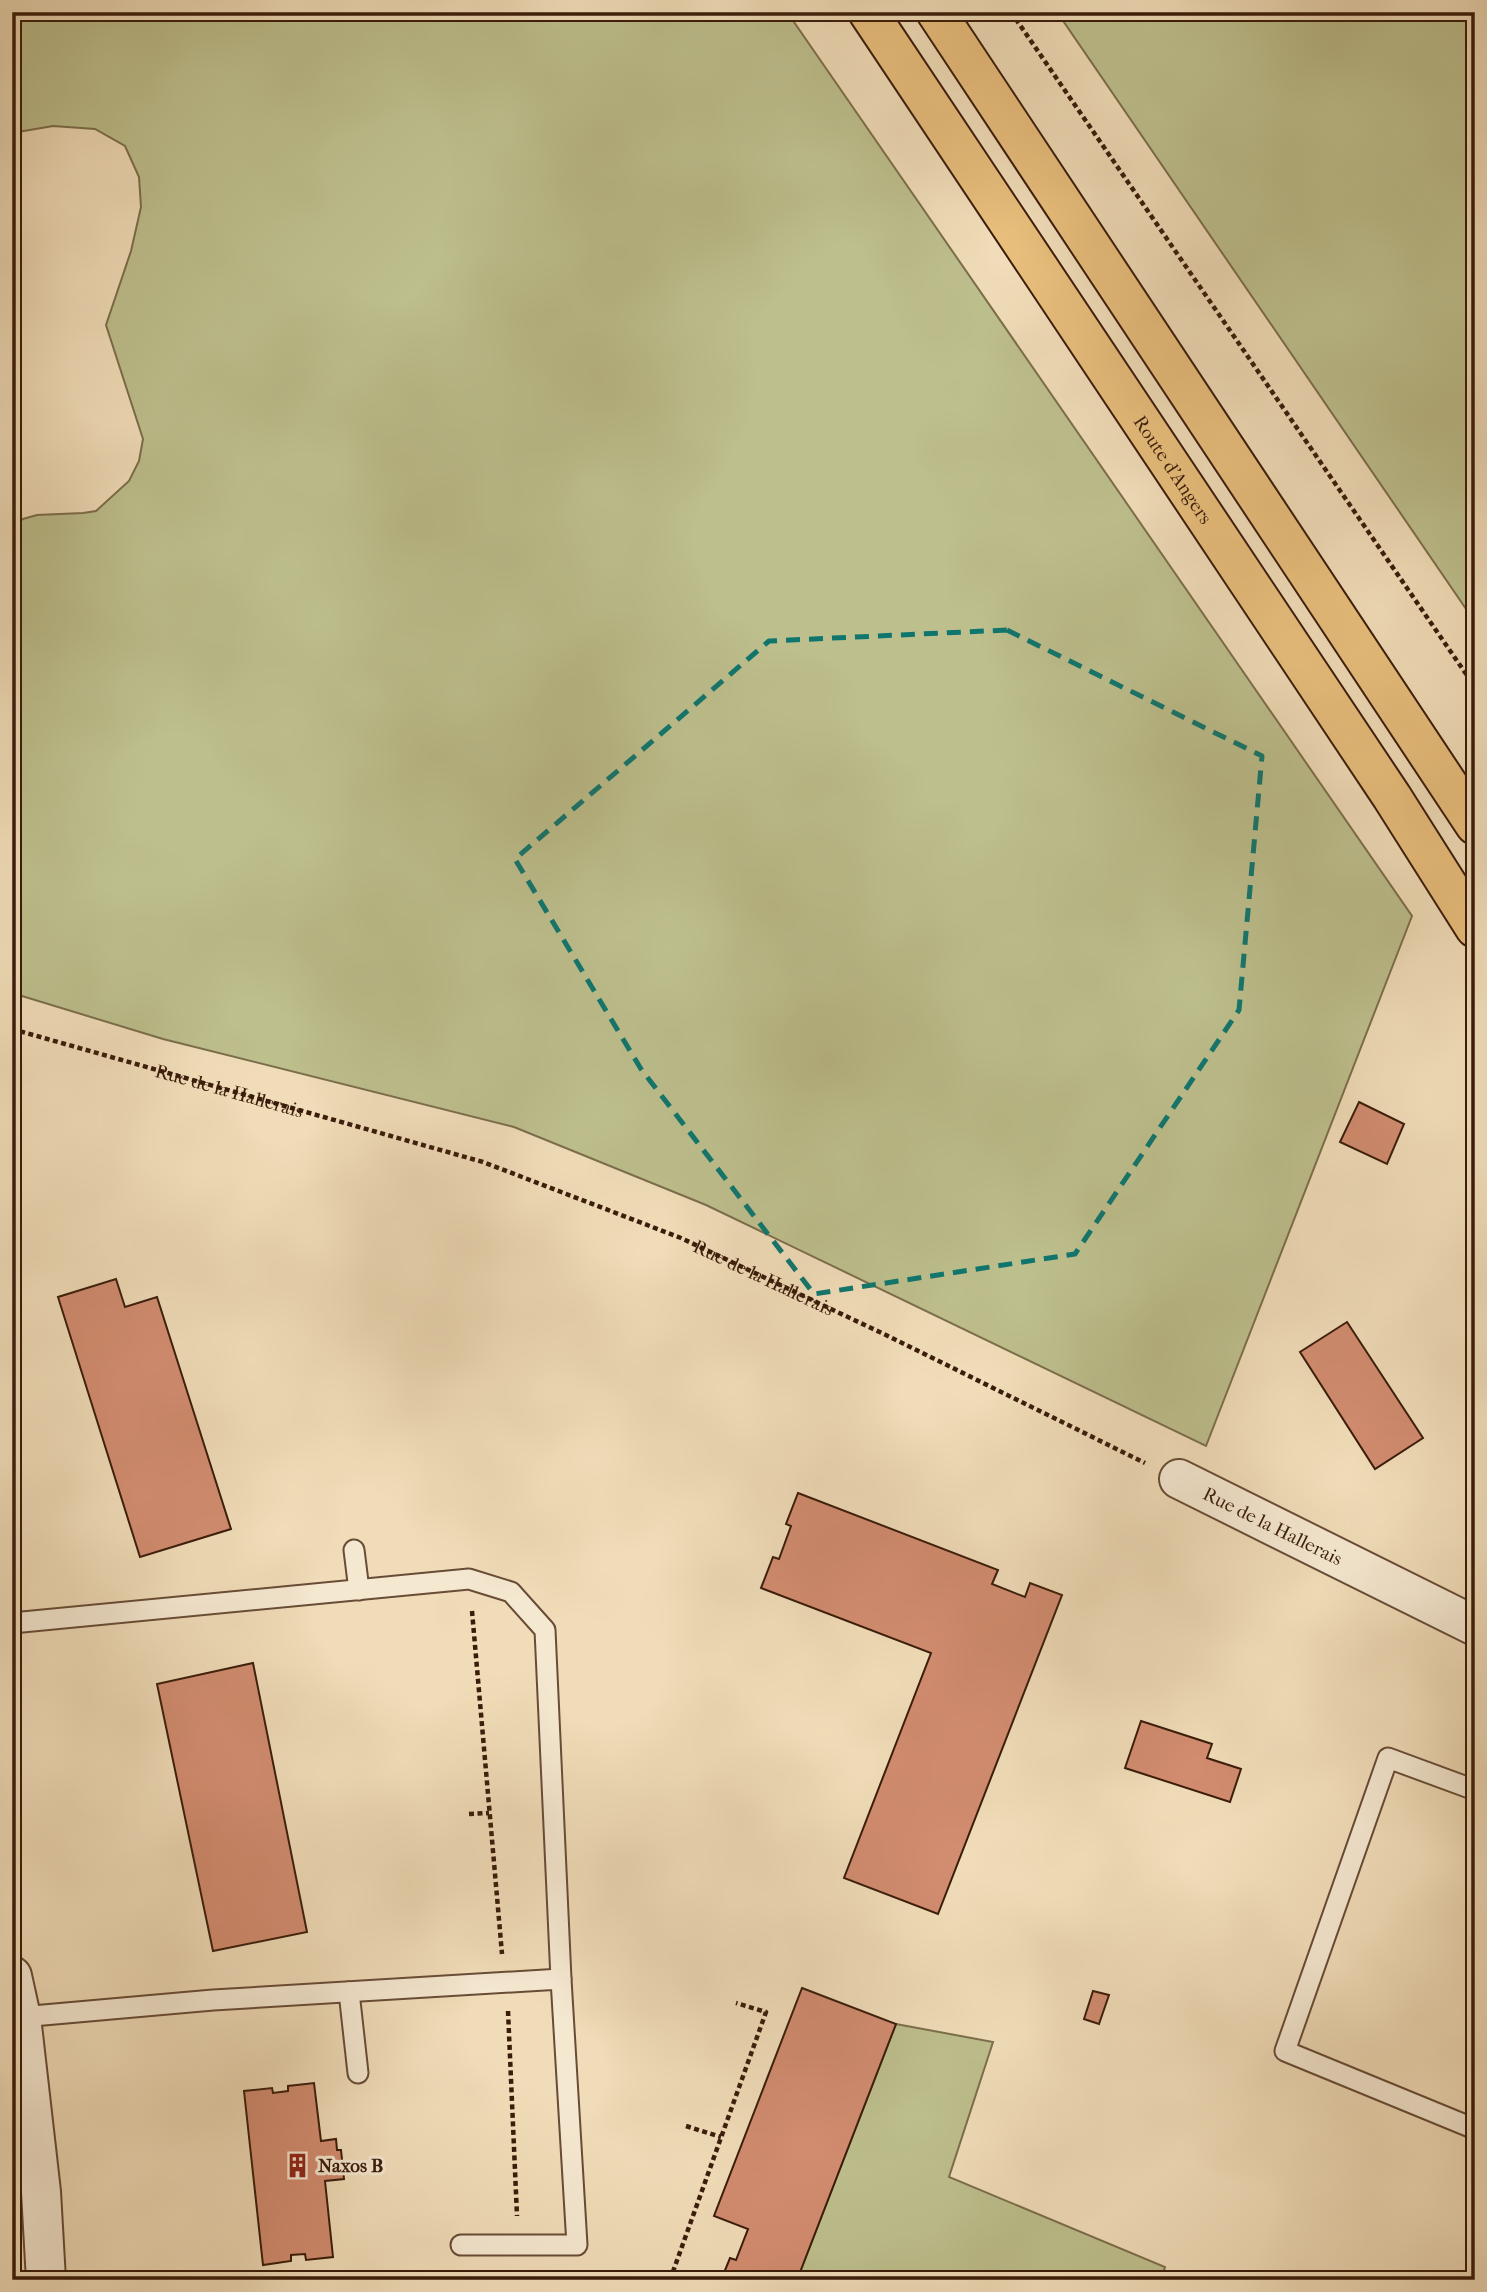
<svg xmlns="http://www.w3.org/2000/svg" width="1487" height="2292" viewBox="0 0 1487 2292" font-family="'IM FELL French Canon',serif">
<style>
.green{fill:#bdbf8d;stroke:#7c6e4c;stroke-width:2}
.building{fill:#d28c70;stroke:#3a1c0a;stroke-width:2}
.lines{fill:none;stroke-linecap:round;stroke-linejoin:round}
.service-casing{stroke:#684c36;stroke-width:23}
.minor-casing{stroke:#684c36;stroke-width:42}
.trunk-casing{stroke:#3a1c0a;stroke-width:42}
.path{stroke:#3a1c0a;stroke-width:4.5;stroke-dasharray:5 3.5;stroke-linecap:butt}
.service{stroke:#f5e8d1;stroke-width:19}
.minor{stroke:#f5e8d1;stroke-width:38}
.trunk{stroke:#e8be7c;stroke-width:38}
.marked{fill:none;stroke:#0f766e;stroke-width:5;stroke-dasharray:14 9;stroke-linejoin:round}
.labels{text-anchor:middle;stroke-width:6;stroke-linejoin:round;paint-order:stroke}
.street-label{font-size:19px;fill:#3a1c0a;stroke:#f5e8d1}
.poi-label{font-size:19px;font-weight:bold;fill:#3a1c0a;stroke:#f5e8d1;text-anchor:start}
</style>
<rect width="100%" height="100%" fill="#f0dcb8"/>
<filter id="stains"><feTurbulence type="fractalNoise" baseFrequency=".00286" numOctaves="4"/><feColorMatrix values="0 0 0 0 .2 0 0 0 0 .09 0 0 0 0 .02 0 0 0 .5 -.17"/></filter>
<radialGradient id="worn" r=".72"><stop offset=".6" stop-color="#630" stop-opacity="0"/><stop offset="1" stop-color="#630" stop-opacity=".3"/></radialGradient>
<g class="green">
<path d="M12,12H787L1412,916L1206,1446L706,1205L514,1127L163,1039L12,993V527L23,519L37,515L83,513L96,511L129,481L139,461L143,439L106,325L131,251L141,207L139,177L125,146L95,129L53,126L12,133Z"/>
<path d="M1057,12H1475V622Z"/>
<path d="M896,2024L993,2042L949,2177L1165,2267L1161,2280H797Z"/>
</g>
<g class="building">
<path d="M1359,1102L1404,1124L1387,1164L1340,1142Z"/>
<path d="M116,1279L125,1307L157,1297L231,1529L140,1557L58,1297Z"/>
<path d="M1347,1322L1423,1438L1375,1469L1300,1352Z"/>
<path d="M798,1493L998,1570L992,1584L1025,1597L1030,1583L1062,1595L938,1914L844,1878L931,1653L761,1588L773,1557L779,1559L791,1526L786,1524Z"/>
<path d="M253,1663L307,1932L213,1951L157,1684Z"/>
<path d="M1141,1721L1212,1744L1207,1758L1241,1769L1230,1802L1125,1768Z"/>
<path d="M802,1988L896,2024L797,2280H721L730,2258L736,2260L748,2229L714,2216Z"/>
<path d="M1093,1991L1109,1995L1099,2024L1084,2019Z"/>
<path d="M314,2083L321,2141L336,2139L337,2150H341L344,2179L325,2181L333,2257L306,2260L305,2254L291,2255V2261L263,2265L244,2091L272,2088L273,2093L288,2091V2086Z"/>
</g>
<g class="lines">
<defs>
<g id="service">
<path d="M354,1550L359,1590"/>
<path d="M12,1623L469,1579L511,1592L545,1630L561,1979"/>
<path d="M1475,1790L1388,1758L1285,2051L1475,2129"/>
<path d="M349,1992L358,2073"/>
<path d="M21,2017L213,2000L561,1979L577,2245H461"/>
</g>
<g id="minor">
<path id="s2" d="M1179,1479L1475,1626"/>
<path d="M12,1976L21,2017L41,2192L46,2280"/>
</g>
<g id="trunk">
<path id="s3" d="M868,12L1392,797L1475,928"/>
<path d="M936,12L1475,825"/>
</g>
</defs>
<use href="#service" class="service-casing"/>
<use href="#minor" class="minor-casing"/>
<use href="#trunk" class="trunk-casing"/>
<g class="path">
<path d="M1011,12L1475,687"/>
<path id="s1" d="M12,1029L483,1162L681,1238L888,1336L1145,1463"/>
<path d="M472,1611L502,1954"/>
<path d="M469,1814L489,1813"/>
<path d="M508,2011L517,2216"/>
<path d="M686,2126L721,2137"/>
<path d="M670,2280L766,2012L736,2003"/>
</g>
<use href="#service" class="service"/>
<use href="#minor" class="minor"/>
<use href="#trunk" class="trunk"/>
</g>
<path class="marked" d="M1007,630L1262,756L1239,1010L1075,1254L814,1294L641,1069L515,859L769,641Z"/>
<defs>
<symbol id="building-bare" viewBox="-9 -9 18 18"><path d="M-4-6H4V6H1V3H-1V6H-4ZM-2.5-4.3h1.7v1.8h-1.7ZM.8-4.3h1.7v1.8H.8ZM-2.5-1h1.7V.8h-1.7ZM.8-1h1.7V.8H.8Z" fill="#8f2418" stroke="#f5e8d1" stroke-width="2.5" paint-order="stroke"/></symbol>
</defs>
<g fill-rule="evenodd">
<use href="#building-bare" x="280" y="2148" width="35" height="35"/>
</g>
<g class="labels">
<g class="street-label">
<text dy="7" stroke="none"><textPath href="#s3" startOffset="550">Route d'Angers</textPath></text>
<text dy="7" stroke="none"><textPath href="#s1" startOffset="226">Rue de la Hallerais</textPath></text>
<text dy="7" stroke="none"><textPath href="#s1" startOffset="793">Rue de la Hallerais</textPath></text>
<text dy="7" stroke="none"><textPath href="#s2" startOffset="105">Rue de la Hallerais</textPath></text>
</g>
<g class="poi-label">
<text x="318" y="2172">Naxos B</text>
</g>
</g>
<rect width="1487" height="2292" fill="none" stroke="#f0dcb8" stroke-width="42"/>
<rect x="14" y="14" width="1459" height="2264" fill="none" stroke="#3a1c0a" stroke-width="3.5"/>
<rect x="21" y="21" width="1445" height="2250" fill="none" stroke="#3a1c0a" stroke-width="2"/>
<rect width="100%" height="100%" filter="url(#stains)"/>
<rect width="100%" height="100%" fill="url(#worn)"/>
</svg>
